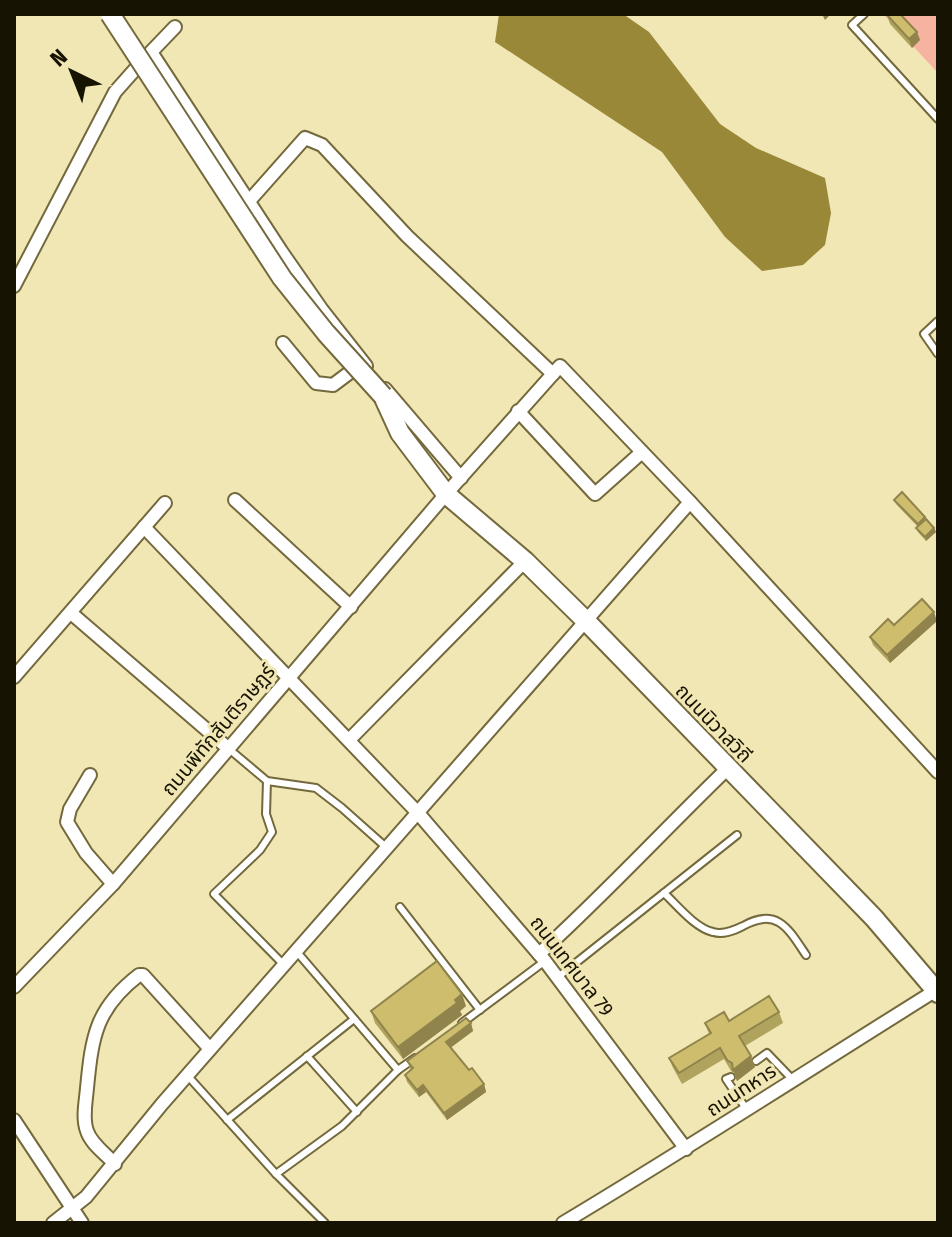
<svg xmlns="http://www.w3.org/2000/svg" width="952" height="1237" viewBox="0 0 952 1237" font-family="'Fira Sans Condensed','Noto Sans Thai',sans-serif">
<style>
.green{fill:#f6b4a0}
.water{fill:#998838}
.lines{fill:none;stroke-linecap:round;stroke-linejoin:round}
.lane-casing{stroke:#73693c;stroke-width:10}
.street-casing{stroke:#73693c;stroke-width:16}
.secondary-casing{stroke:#73693c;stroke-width:22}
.lane{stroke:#fff;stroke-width:6}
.street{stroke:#fff;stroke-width:12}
.secondary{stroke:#fff;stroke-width:18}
.secondary-bridge-casing{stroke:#73693c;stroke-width:22;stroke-linecap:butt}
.secondary-bridge{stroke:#fff;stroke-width:18}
.wall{fill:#b0a35e}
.shaded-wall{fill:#90844c}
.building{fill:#cdbd6d;stroke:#90844c;stroke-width:2}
.labels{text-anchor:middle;stroke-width:6;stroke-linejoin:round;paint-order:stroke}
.street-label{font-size:20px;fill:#171302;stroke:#f1e7b5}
</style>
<rect width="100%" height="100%" fill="#f1e7b5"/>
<path class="green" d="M883,14H938V73Z"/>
<path class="water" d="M499,14H623L649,32L720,124L756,148L825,178L831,213L825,245L803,265L762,271L725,237L662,152L495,42Z"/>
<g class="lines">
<defs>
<g id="lane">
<path d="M864,14L852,25L938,119"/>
<path d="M938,321L924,334L938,354"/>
<path d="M229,749L267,781L316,788L342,808L387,848"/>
<path d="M267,781L266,814L272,832L260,850L214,894L283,964"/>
<path d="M664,893C677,905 695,928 713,932C723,935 733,931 743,926C777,907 788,928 806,955"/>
<path d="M400,907L480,1010"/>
<path d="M297,952L398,1070L415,1058"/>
<path d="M558,977L737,835"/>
<path d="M462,1023L545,961"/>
<path d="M307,1056L357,1112"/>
<path d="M756,1061L767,1053L793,1080"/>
<path d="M187,1075L276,1174"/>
<path d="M731,1077L726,1079L747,1110"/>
<path d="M227,1120L354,1019"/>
<path d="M325,1223L276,1174L342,1126L398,1070"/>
</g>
<g id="street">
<path d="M175,27L151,52L281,251L322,310L366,366"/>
<path d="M250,200L305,138L322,145L407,236L553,374"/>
<path d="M14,286L115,92L146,57"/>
<path d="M283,343L316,383L333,385L361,364"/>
<path d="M385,389L461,478"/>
<path d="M518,411L595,494L642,452"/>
<path d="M235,500L351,607"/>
<path d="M144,527L418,813L545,961L686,1149"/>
<path d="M71,613L229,749"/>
<path d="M14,677L165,503"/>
<path d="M349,740L525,561"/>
<path d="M90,775L70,809L67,822L86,853L113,884"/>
<path d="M539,954C604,895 664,830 727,769"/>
<path d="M14,987L113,884L446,494L560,366L690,502L938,772"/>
<path d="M14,1120L82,1223"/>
<path d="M115,1164C106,1154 91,1144 87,1131C82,1118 86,1101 87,1088C92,1036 96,1008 139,975H143L210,1049"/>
<path d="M53,1223L86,1197L162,1104L690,502"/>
<path d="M563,1223C690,1147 813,1067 938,989"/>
</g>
<path id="secondary" d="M383,396L400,433L446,494L525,561L585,620L874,918L938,993"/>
</defs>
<use href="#lane" class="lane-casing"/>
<use href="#street" class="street-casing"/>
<use href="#secondary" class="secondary-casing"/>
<use href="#lane" class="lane"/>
<use href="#street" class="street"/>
<use href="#secondary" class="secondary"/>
<defs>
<path id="secondary-bridge" d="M110,14L282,278L326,333L383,396"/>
</defs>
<use href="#secondary-bridge" class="secondary-bridge-casing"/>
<use href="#secondary-bridge" class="secondary-bridge"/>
</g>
<g class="wall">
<path d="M887,15L917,32L920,40L912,48L890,24Z"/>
<path d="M894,500L925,517L934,528L936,532L926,541L918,532L916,528L918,527L896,504Z"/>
<path d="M937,621L890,663L873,645L870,637L894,625Z"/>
<path d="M466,1006L460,1011L462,1015L403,1059L375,1023L371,1011Z"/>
<path d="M779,1012L783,1023L745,1046L751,1056L755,1067L737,1081L734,1073L731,1071L724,1059L682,1084L673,1068L669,1058L709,1034L705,1023L729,1021Z"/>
<path d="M471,1023L473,1031L451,1047L469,1070L484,1084L486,1092L447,1120L426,1092L419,1097L407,1082L405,1075L411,1070L407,1061Z"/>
</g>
<g class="shaded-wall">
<path d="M825,14H831L825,20L823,16Z"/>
<path d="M917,32L920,40L912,48L909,39Z"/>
<path d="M934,528L936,532L926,541L925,537Z"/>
<path d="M934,612L937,621L890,663L887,655Z"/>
<path d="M462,994L466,1006L460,1011L462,1015L403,1059L398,1047Z"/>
<path d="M471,1023L473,1031L449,1049L446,1042Z"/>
<path d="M751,1056L755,1067L737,1081L733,1070Z"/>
<path d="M484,1084L486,1092L447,1120L444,1113Z"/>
<path d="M423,1085L426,1092L419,1097L417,1090Z"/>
</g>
<g class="building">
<path d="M888,14H900L917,32L909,39L887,15Z"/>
<path d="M902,492L925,517L918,524L894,500Z"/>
<path d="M926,519L934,528L925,537L916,528Z"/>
<path d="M922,599L934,612L887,655L870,637L888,619L894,625Z"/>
<path d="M437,961L462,994L455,1000L457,1003L398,1047L371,1011Z"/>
<path d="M769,996L779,1012L739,1036L751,1056L733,1070L732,1063L727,1060L720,1048L679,1073L669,1058L711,1033L705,1023L724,1012L729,1021Z"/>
<path d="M466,1018L471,1023L446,1042L469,1070L472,1068L484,1084L444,1113L423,1085L417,1090L405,1075L413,1068L407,1061Z"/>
</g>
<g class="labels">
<g class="street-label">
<text transform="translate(714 723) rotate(46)" y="7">ถนนนิวาสวิถี</text>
<text transform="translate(218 730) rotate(-50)" y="7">ถนนพิทักสันติราษฎร์</text>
<text transform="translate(572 966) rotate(52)" y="7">ถนนเทศบาล 79</text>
<text transform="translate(741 1090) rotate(-33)" y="7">ถนนทหาร</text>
</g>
</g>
<rect width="952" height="1237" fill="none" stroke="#171302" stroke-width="32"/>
<g transform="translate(72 72) rotate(317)" stroke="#f1e7b5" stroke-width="6" paint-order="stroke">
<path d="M0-6L14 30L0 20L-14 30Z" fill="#171302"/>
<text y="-12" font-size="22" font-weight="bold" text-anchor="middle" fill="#171302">N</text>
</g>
</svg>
